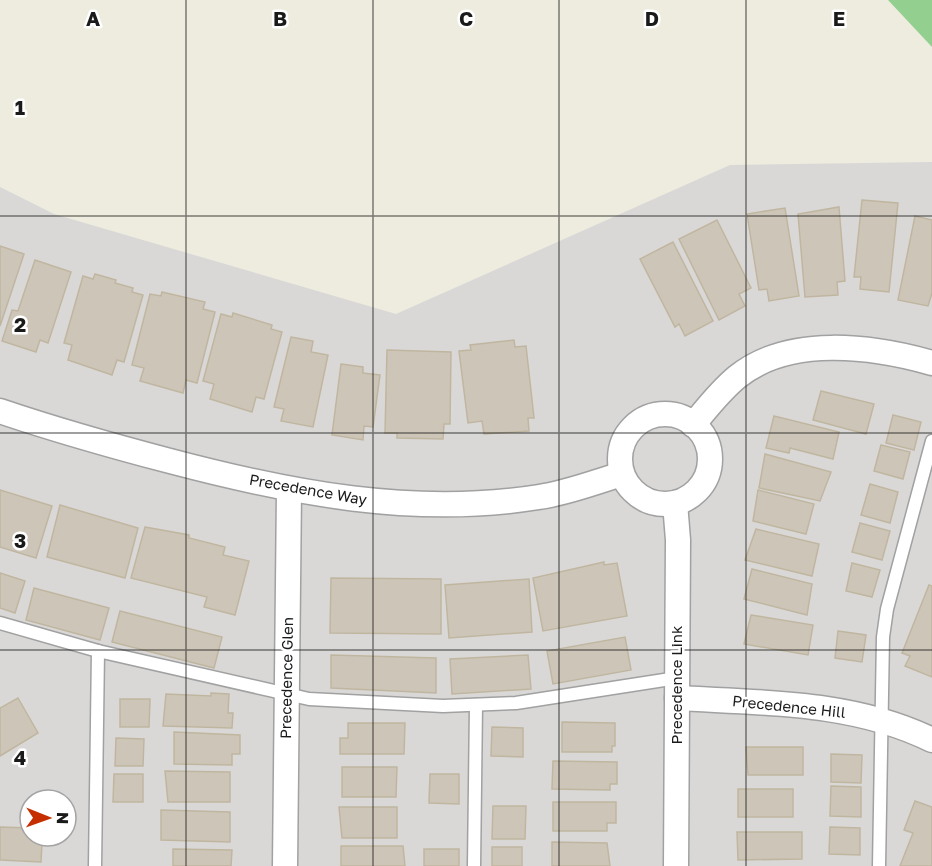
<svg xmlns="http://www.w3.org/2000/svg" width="932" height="866" viewBox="0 0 932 866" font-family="'Golos Text',sans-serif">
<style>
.residential{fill:#d9d8d7;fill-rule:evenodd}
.forest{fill:#93d090}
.building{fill:#cdc6b8;stroke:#c0b6a0;stroke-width:1.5}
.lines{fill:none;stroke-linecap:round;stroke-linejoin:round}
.lane-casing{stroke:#a1a1a1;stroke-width:15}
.street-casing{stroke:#a1a1a1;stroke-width:27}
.lane{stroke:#fff;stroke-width:12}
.street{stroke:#fff;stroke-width:24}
.grid{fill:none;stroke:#1a1a1a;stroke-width:1.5;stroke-opacity:0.55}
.labels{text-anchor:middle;stroke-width:5;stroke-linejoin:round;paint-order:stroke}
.street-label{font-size:15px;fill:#1a1a1a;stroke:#fff}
.grid-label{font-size:20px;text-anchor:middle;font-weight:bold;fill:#1a1a1a;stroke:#fff;stroke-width:5;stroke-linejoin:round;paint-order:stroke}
</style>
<rect width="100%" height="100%" fill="#edecdf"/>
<path class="residential" d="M932,162V866H0V187L54,214L396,314L730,165ZM30,800H66V836H30Z"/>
<path class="forest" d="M888,0H932V47Z"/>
<g class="building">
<path d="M862,200L898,203L889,292L860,289L861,277H854Z"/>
<path d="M839,207L845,281L837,282L838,295L805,297L798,214Z"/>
<path d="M785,208L799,296L769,301L767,289L759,290L747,214Z"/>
<path d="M915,216L932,220V293L928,306L898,300Z"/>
<path d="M717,220L751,288L739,294L745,306L719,320L679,239Z"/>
<path d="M673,242L713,321L685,336L679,324L675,327L640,259Z"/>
<path d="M0,246L24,254L0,326Z"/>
<path d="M35,260L71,272L48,343L40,340L36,352L2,341L12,310L18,311Z"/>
<path d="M95,274L116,280L115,283L133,288L132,292L143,295L124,362L117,360L112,375L68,360L72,345L64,343L83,276L93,279Z"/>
<path d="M162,292L205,302L203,309L215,312L197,383L186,380L183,393L140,381L144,368L132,365L150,294L161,296Z"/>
<path d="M233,313L272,325L271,329L282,332L264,399L256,397L252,412L210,399L214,384L203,381L221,314L232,317Z"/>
<path d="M291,337L313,341L311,352L328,355L313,427L281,421L284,409L274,407Z"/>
<path d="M514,340L515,347L526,346L534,418H528L529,431L484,434L482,421L468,423L459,351L471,350L470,345Z"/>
<path d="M387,350L451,352L450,424H444L443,439L397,438V433H385Z"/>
<path d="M341,364L363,367V373L380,375L373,427L364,426L363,440L332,435Z"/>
<path d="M821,391L874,404L866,434L813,420Z"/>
<path d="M893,415L921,422L914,450L886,443Z"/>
<path d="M774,416L839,432L833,459L790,448L789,453L766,448Z"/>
<path d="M881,445L910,452L903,479L874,471Z"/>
<path d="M765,454L831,472L820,501L759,488Z"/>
<path d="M870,484L898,492L890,523L861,515Z"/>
<path d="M0,490L52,506L36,558L0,547Z"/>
<path d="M758,490L814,504L806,534L753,521Z"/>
<path d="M60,505L138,528L125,578L47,557Z"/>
<path d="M860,523L890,531L882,560L852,552Z"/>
<path d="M145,527L189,535V538L225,547L223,555L249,561L235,615L204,607L207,597L131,578Z"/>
<path d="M756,529L819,544L812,576L745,560Z"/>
<path d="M604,562V565L617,563L627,616L543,631L533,578Z"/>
<path d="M852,563L880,570L872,597L846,591Z"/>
<path d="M752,569L812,584L807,615L744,599Z"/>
<path d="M0,573L25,581L15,613L0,608Z"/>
<path d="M331,578L441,579V634L330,633Z"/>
<path d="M529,579L532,632L449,638L445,585Z"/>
<path d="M929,585L932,586V677L905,666L910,656L902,653Z"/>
<path d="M34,588L109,608L100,640L26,620Z"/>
<path d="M120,611L222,637L214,668L112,642Z"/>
<path d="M751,615L813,625L808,655L744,644Z"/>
<path d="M838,631L866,635L862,662L835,658Z"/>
<path d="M625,637L631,670L553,684L547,651Z"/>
<path d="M331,655L436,658V693L331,688Z"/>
<path d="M528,655L531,689L452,694L450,659Z"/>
<path d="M211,693L229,694L228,713H233L232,728L163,726L166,694L211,696Z"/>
<path d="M18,698L38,733L0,756V708Z"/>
<path d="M120,699H150L149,727H120Z"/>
<path d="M562,722L615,723V746H612V752H562Z"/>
<path d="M348,723H405L404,754H340V738H348Z"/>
<path d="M492,727L523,728V757L491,756Z"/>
<path d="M174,732L240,735V754H232V765L174,764Z"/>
<path d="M116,738L144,739L143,766H115Z"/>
<path d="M746,747H803V775H748Z"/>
<path d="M831,754L862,755L861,783L831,782Z"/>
<path d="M553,761L617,762V784H610V790L552,789Z"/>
<path d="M342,767H397L396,797H342Z"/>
<path d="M165,771L230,772V802H168Z"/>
<path d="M114,774H143V802H113Z"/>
<path d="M430,774H459V804L429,803Z"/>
<path d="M831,786L861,787V817L830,816Z"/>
<rect x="738" y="789" width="55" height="28"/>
<path d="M915,801L932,807V866H900L913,833L904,830Z"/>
<path d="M553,802H616V823H607V831H553Z"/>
<path d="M493,806H526L525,839H492Z"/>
<path d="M339,807H397V838H342Z"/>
<path d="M161,810L230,812V842L161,840Z"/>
<path d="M0,827L30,828V836H39L38,843H42L41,862L0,860Z"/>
<path d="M830,827L860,828V855L829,854Z"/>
<path d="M737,832H802V859L738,860Z"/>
<path d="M552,842L607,843L610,866H552Z"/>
<path d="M341,846H403L405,866H341Z"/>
<rect x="492" y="847" width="30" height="19"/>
<path d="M173,849L232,850L231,866H173Z"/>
<rect x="424" y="849" width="35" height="17"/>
</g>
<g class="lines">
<defs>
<g id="lane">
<path d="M0,623L98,651L309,699L443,706L516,703L677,678"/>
<path d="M95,866L98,651"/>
<path d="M474,866L476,705"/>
<path d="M879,866L883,637L887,609L932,441"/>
</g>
<g id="street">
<path d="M0,411C56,430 113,446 170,461C291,493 414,517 539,497C567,493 595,482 622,474"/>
<circle cx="665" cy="459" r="45"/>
<path d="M693,425C707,408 720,391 737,377C789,335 872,346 932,363"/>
<path d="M675,503L678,540L676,866"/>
<path d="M677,698C763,703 853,701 932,740"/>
<path d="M285,866L289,490"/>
</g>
</defs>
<use href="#lane" class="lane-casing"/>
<use href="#street" class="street-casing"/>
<use href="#lane" class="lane"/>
<use href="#street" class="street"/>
</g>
<path class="grid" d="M186,0V866M373,0V866M559,0V866M746,0V866M0,216H932M0,433H932M0,650H932"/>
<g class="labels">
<g class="street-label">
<text transform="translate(308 490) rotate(10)" y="5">Precedence Way</text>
<text transform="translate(287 678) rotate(-89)" y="5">Precedence Glen</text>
<text transform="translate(677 685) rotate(-90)" y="5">Precedence Link</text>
<text transform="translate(789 707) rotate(6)" y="5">Precedence Hill</text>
</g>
</g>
<g class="grid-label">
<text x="93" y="26">A</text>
<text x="280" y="26">B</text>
<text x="466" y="26">C</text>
<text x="652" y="26">D</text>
<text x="839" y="26">E</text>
<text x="20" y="115">1</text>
<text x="20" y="332">2</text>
<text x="20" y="548">3</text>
<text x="20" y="765">4</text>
</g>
<g transform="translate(48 818) rotate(91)"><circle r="28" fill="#ffffff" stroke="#a3a3a3" stroke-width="1.5"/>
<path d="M0-4.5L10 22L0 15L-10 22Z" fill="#c52f00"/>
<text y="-9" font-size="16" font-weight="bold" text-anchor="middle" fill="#1a1a1a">N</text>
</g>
</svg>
